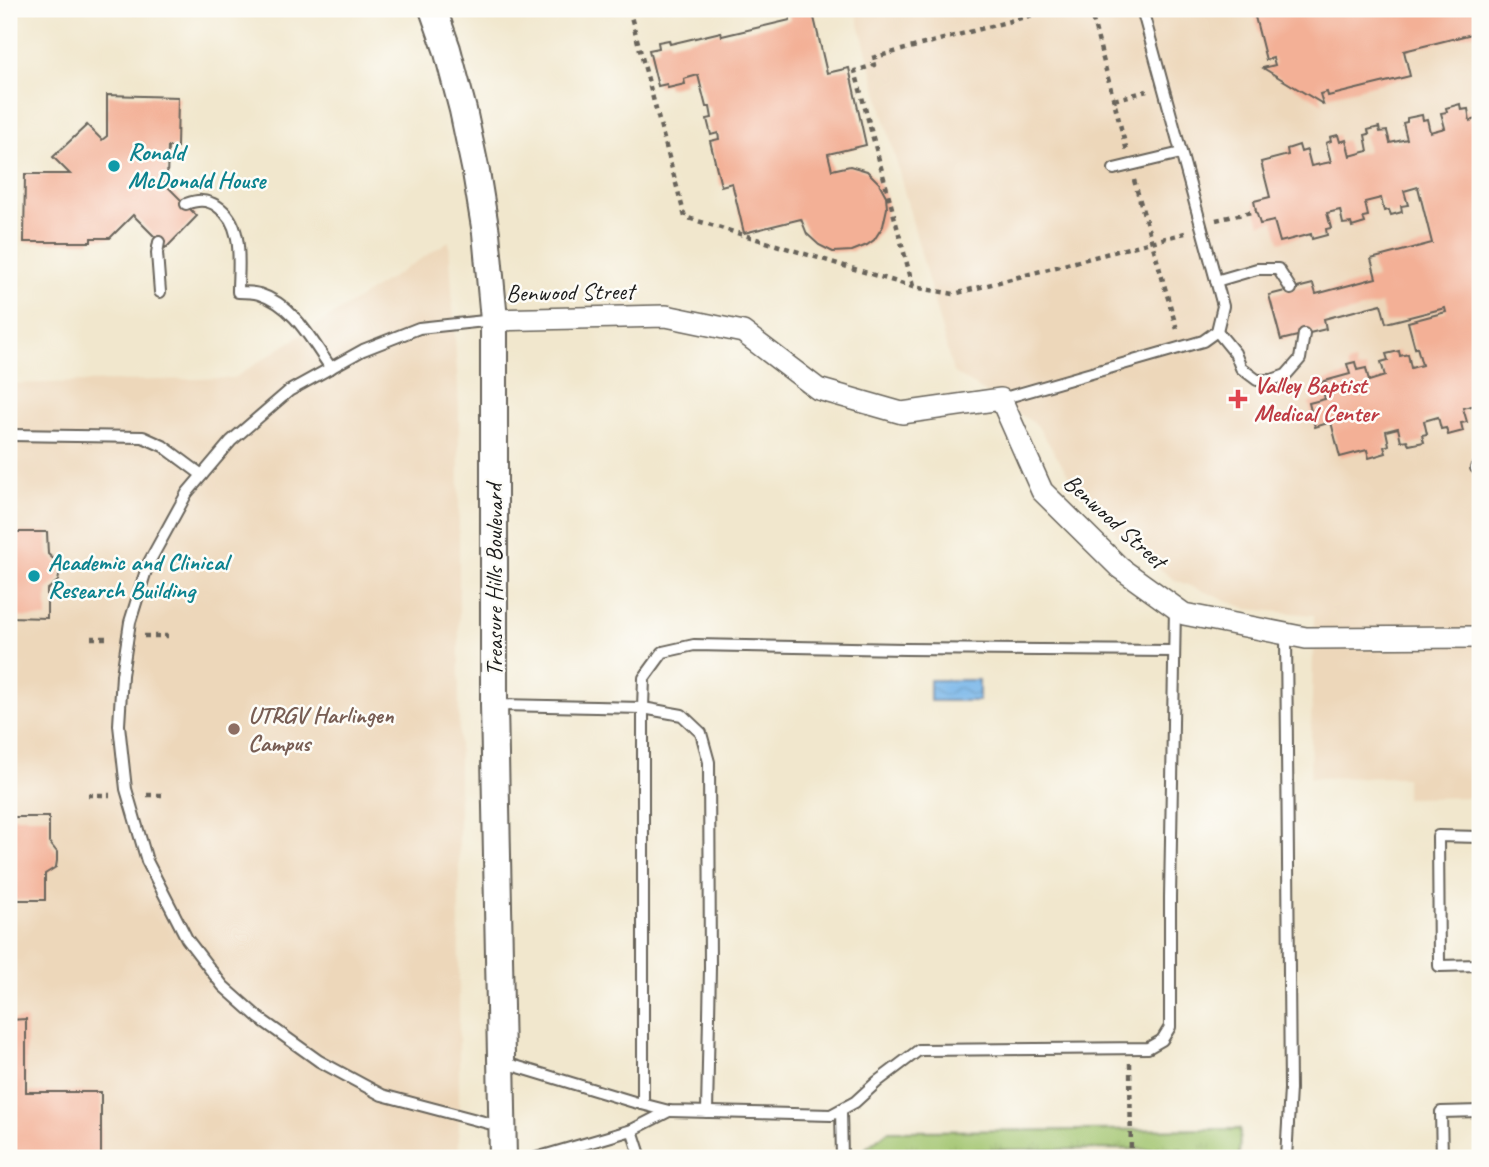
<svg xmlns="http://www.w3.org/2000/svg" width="1489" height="1167" viewBox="0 0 1489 1167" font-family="Caveat,sans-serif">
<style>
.built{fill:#edd7ba}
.grass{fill:url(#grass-tufts);stroke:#5e6f44;stroke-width:2}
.water{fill:url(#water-waves);stroke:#486882;stroke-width:2}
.building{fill:#f3b096}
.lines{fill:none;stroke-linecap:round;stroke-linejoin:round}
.service-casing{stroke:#67635a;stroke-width:14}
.minor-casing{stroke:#67635a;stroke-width:24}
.tertiary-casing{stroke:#67635a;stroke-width:30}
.path{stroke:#67635a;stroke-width:4.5;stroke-dasharray:5 5;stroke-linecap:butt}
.service{stroke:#fff;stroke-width:10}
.minor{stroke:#fff;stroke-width:21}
.tertiary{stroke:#fff;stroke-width:26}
.culture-dot{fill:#0f9aa8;stroke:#fdfcf7;stroke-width:2.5}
.health-dot{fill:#e0444e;stroke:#fdfcf7;stroke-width:2.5}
.education-dot{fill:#8d6e63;stroke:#fdfcf7;stroke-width:2.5}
.labels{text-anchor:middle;stroke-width:5;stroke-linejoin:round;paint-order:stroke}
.culture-label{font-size:24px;font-weight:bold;fill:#0d838f;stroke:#fdfcf7;text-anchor:start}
.street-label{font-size:24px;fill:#1c1c1c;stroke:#fdfcf7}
.health-label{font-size:24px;font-weight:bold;fill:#be3a42;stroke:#fdfcf7;text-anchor:start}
.education-label{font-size:24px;font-weight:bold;fill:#785e54;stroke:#fdfcf7;text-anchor:start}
</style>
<defs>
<pattern id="grass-tufts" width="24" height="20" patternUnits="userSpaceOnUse" patternTransform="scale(1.75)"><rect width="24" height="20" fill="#9fc26b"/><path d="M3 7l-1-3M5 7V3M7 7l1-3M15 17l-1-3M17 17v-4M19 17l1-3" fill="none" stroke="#88a65c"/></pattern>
<pattern id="water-waves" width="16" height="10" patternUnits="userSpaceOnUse" patternTransform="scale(1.75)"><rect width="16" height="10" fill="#74b4e8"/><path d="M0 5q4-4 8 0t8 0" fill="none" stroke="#649ac6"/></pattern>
</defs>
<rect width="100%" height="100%" fill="#fdfcf7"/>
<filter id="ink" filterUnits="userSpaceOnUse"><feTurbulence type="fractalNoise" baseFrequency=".0143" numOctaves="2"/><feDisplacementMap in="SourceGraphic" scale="14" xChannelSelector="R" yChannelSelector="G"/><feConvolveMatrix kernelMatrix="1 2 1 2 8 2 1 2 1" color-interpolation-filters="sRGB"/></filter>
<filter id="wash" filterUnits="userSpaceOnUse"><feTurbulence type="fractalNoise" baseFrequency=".00686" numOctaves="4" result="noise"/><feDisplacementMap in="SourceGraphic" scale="28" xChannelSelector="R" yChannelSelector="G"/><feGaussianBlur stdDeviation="1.57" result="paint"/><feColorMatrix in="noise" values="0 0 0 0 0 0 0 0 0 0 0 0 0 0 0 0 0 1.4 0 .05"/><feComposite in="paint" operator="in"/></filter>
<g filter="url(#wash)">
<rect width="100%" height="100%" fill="#f1e7cd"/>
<g class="built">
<path d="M855,9H1480V797L1406,798V777L1310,778L1314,615L1248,609L1173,579L1121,538L1071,479L1037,425L953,372Z"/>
<path d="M449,241L459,404V1158H9V384L234,378Z"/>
</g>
<path class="grass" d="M1240,1129L1239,1158H1183L1182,1149L883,1150V1158H853L888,1131Z"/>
<rect class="water" x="930" y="680" width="49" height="21"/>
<g id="blocks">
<g class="building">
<path d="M808,9H812L827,73L849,68L866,145L828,154L832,170L850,166L867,171L879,183L886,196L887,208L883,226L874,240L867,245L852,251L833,252L819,245L807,234L801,219L744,233L732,183L721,186L710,141L719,139L718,133L711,135L707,119L712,118L710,107H706L698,75L684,79L685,84L668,88L667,84L658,86L649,50L659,48L658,42L669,40L670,44L721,32L722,36L790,20L789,13Z"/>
<path d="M1253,9H1480V32L1404,51L1410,76L1328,96L1327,92L1320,94L1323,104L1263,68L1275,65L1273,58L1266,60Z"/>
<path d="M107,95L178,97L177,147H168L167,179L164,183L197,216L166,248L133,215L110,238H91V242H24L25,174H70L53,157L87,125L102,140L107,136Z"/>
<path d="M1460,104L1461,110L1468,109L1470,121L1480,118V416L1476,405L1463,408L1467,422L1461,423L1463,431L1448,435L1446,428L1441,429L1438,417L1424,421L1427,434L1422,435L1424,442L1409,445L1407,440L1401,441L1398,428L1386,431L1389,445L1384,447L1386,453L1369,458L1367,450L1340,457L1331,422L1315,427L1309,403L1325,399L1321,382L1350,374L1347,364L1355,362L1357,370L1366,368L1369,381L1385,376L1381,362L1388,360L1386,354L1399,351L1400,356L1408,354L1411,368L1422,365L1417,347L1415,348L1408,322L1446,312L1445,308L1386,323L1381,304L1324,319L1326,329L1281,340L1269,295L1313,284L1316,294L1376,278L1371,259L1432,243L1418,187L1404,191L1408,205L1401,206L1402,212L1391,215L1389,210L1384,211L1381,198L1365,202L1368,216L1363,217L1365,223L1352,227L1351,223L1343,224L1340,210L1327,213L1331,228L1326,229L1327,235L1312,239L1311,234L1280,242L1274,221L1260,224L1256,211L1254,201L1270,197L1261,162L1288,155L1287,149L1299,145L1301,152L1307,150L1311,166L1331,162L1326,143L1331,141L1330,137L1338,135L1340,142L1346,140L1350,156L1368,151L1365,135L1369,134L1368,130L1379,127L1380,132L1387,131L1390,143L1407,139L1403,123L1407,122V118L1422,115L1423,120L1427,119L1430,132L1445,128L1441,113L1447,112L1446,108Z"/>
<path d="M9,532H47L48,554L59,564L60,572L58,581L47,590V618L9,617Z"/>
<path d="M9,817H49V842L57,852V861L56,867L45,874V900H9Z"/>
<path d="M26,1019V1092H101V1158H9V1020Z"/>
</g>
</g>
</g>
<g filter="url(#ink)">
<use href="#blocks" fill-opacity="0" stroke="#67635a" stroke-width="2"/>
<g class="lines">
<defs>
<g id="service">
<path d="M1114,169L1181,153"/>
<path d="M186,204C197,200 206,199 217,206C245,224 238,263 238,292C245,292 253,292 259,294C294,305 311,340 331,368"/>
<path d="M159,242L157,253L160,292"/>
<path d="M1216,281L1257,269H1278L1291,289"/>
<path d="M494,320L419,328L363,350L289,391L231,441L187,493L148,564L130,622L122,675L119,725L126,789L147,861L187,939L223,986L259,1018L319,1061L382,1095L503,1127"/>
<path d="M1217,331L1235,353L1241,368L1257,380H1272L1286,375L1300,359L1304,334"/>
<path d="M1001,399L1203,341L1217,331L1223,306L1142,9"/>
<path d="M9,435L143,437L163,446L202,475"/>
<path d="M1476,468L1480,467"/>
<path d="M1286,634L1290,1089L1286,1158"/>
<path d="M494,705L643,708L682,715L701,733L709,762L710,968L707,1112"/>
<path d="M1480,837L1438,836L1439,966L1480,965"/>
<path d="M502,1062L634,1102L669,1111L831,1115L855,1102L878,1081L919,1050L1148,1048L1162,1040L1170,1027V898L1175,607"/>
<path d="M643,1104V708L644,678L663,652L694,645L905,649L1174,651"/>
<path d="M841,1110L842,1158"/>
<path d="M632,1130L641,1158"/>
<path d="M536,1158L632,1130L669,1111"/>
<path d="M1442,1158L1441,1112L1480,1111"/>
</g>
<path id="minor" d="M494,320L666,316L743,332L818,389L902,413L1001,399L1042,491L1120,568L1184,614L1306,638L1480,637"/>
<path id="tertiary" d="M433,9L447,49L463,110L476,172L486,233L494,320V705L503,1158"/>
</defs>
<use href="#service" class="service-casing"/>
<use href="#minor" class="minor-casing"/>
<use href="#tertiary" class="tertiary-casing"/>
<g class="path">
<path d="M629,9L685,217L913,287L954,294L1185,233"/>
<path d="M1090,9L1127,151"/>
<path d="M1114,100L1147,91"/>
<path d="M1134,180L1178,333"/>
<path d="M1216,220L1256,211"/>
<path d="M913,286L855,71L874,65L872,58L1055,9"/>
<path d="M144,636H168"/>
<path d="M91,638H111"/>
<path d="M88,795H110"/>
<path d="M147,795H167"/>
<path d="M1130,1063L1131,1158"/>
</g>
<use href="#service" class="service"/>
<use href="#minor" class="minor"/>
<use href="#tertiary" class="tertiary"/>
</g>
</g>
<g class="culture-dot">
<circle cx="114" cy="166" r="7"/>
<circle cx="34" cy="576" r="7"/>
</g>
<path class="health-dot" d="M1234.5 388.5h7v7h7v7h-7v7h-7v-7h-7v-7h7z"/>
<circle class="education-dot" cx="234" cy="729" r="7"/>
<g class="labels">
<g class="culture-label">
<text x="128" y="160">Ronald<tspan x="128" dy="28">McDonald House</tspan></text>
<text x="48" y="570">Academic and Clinical<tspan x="48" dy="28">Research Building</tspan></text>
</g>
<g class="street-label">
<text transform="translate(570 292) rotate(-1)" y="8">Benwood Street</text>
<text transform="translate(1115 521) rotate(42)" y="8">Benwood Street</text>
<text transform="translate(494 580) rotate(-90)" y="8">Treasure Hills Boulevard</text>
</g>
<g class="health-label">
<text x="1254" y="393">Valley Baptist<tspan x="1254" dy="28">Medical Center</tspan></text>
</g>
<g class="education-label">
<text x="248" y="723">UTRGV Harlingen<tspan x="248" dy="28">Campus</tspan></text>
</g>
</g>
<rect width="1489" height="1167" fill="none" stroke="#fdfcf7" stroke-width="35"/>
</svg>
